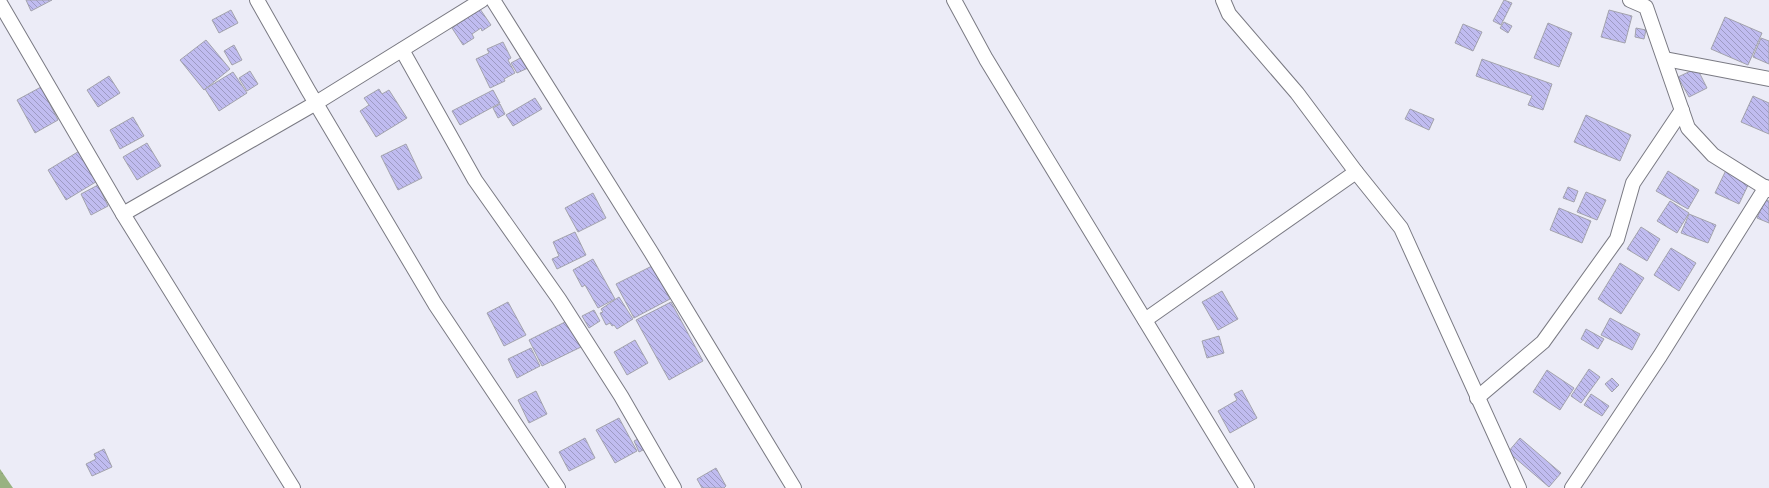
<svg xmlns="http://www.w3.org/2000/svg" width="1769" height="488" viewBox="0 0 1769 488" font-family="'Golos Text',sans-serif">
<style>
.forest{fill:url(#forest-crowns)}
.building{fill:url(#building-back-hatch);stroke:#a3a3ad}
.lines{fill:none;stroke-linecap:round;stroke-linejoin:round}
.minor-casing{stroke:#7a7a83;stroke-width:16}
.minor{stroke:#fff;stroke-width:14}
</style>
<defs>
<pattern id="forest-crowns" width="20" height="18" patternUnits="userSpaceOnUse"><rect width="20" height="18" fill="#99b281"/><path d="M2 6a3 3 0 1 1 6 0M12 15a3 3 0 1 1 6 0" fill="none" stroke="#7e926b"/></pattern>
<pattern id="building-back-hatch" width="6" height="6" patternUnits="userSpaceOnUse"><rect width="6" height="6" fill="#c0bcf0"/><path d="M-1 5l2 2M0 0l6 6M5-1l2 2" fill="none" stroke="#9d9ac3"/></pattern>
</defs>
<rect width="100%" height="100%" fill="#ececf7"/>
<path class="forest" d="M0,469L13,488H0Z"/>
<g class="building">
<path d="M26,0H52L31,11Z"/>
<path d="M1504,0L1512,3L1501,25L1493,21Z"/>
<path d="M480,9L491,25L482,31L481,28L472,34L474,38L463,45L452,28Z"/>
<path d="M231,10L238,23L219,33L212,20Z"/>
<path d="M1609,10L1632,16L1625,43L1601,37Z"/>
<path d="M1725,17L1762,33L1748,65L1711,49Z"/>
<path d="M1504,22L1512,26L1508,33L1500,28Z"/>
<path d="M1548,23L1572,33L1559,67L1534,58Z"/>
<path d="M1463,24L1482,32L1473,51L1455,43Z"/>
<path d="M1636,28L1646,30L1644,39L1635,37Z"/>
<path d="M1761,38L1769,41V64L1753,57Z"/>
<path d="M206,40L230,69L204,90L180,60Z"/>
<path d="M503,42L511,58L508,60L515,73L504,79L505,81L490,88L476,59L489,53L487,49Z"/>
<path d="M234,45L242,60L232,65L224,51Z"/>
<path d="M522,57L528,68L517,73L511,63Z"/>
<path d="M1482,59L1552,84L1543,110L1528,105L1532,96L1476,76Z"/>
<path d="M1697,68L1707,88L1689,97L1678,77Z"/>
<path d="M250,71L258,84L247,91L239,78Z"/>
<path d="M233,72L247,93L219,111L205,89Z"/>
<path d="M109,76L120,93L98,107L87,90Z"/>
<path d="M41,87L58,120L35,133L17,100Z"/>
<path d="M379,89L382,94L389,90L407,118L376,137L360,111L369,105L364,98Z"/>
<path d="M493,90L500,103L460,125L452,111Z"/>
<path d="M1753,96L1769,103V134L1741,122Z"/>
<path d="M535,98L542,109L513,126L506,115Z"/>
<path d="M500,104L505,114L498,118L493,108Z"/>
<path d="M1410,109L1434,119L1429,130L1405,119Z"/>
<path d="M1586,115L1631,135L1620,161L1574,142Z"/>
<path d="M133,117L144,136L120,149L110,130Z"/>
<path d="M147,143L161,166L137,180L123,157Z"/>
<path d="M406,144L422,178L398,190L381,156Z"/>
<path d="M81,150L99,180L66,200L48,170Z"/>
<path d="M1727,168L1751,179L1739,204L1715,193Z"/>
<path d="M1668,171L1699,190L1688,209L1656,191Z"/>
<path d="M98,185L108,206L91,215L81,194Z"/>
<path d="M1568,187L1578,191L1574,202L1563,198Z"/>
<path d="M1586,192L1606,200L1597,220L1577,212Z"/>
<path d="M593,193L606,218L578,232L565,208Z"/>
<path d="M1765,200L1769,201V223L1757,218Z"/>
<path d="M1670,201L1689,213L1677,233L1657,221Z"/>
<path d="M1559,208L1591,221L1582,243L1550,230Z"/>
<path d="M1689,214L1716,225L1708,243L1681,233Z"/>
<path d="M1641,227L1660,239L1647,261L1627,249Z"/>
<path d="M575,232L586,255L557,269L552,259L559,256L553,242Z"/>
<path d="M1671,248L1696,263L1679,291L1654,275Z"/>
<path d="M593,259L615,299L598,308L585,285L582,287L573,270Z"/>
<path d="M1620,263L1644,278L1621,314L1598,299Z"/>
<path d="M652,266L670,299L634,318L616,284Z"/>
<path d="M1222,291L1238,319L1218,330L1202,302Z"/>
<path d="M619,297L633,319L617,329L614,325L612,326L610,323L606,325L600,313L603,312L601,309Z"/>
<path d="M508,302L526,335L504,346L487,313Z"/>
<path d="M671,302L703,361L669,380L636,320Z"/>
<path d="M594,310L600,321L589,328L582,316Z"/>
<path d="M1610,318L1640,334L1632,350L1601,335Z"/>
<path d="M567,321L581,347L542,366L529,340Z"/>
<path d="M1586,329L1604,339L1598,349L1581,339Z"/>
<path d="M1219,336L1224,353L1207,358L1202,341Z"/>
<path d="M635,340L648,363L627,375L614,352Z"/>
<path d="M531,348L540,366L517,378L508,359Z"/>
<path d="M1589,369L1600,377L1581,403L1571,396Z"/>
<path d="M1547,370L1574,388L1560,410L1533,392Z"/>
<path d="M1612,378L1619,385L1612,392L1605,384Z"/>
<path d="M1242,390L1257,418L1230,433L1218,411L1237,400L1234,394Z"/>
<path d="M536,391L547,414L529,423L518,400Z"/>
<path d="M1591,394L1609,406L1602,416L1584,405Z"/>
<path d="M619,418L637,451L615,463L596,430Z"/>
<path d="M585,438L595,458L569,471L559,452Z"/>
<path d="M640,438L645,449L639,452L634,441Z"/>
<path d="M1520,438L1561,473L1549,487L1508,452Z"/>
<path d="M104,449L112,467L92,476L86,464L96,459L94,454Z"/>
<path d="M716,468L726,486L724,488H702L697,479Z"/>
</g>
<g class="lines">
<defs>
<g id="minor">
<path d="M257,0L308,90L435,304L558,488"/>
<path d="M493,0L651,252L794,488"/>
<path d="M954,0L986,59L1247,488"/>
<path d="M1223,0L1229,14L1297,93L1356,172L1401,228L1519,488"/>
<path d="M1630,0L1646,7L1688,128L1713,155L1769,190"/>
<path d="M0,3L123,214L293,488"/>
<path d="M402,50L475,180L559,299L621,396L674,488"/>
<path d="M1665,59L1769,79"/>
<path d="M123,214L316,103L482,0"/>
<path d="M1145,320L1356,172"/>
<path d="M1477,398L1543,342L1617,239L1633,183L1682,110"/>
<path d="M1572,488L1660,356L1766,187"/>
</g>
</defs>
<use href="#minor" class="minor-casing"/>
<use href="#minor" class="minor"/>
</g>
</svg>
